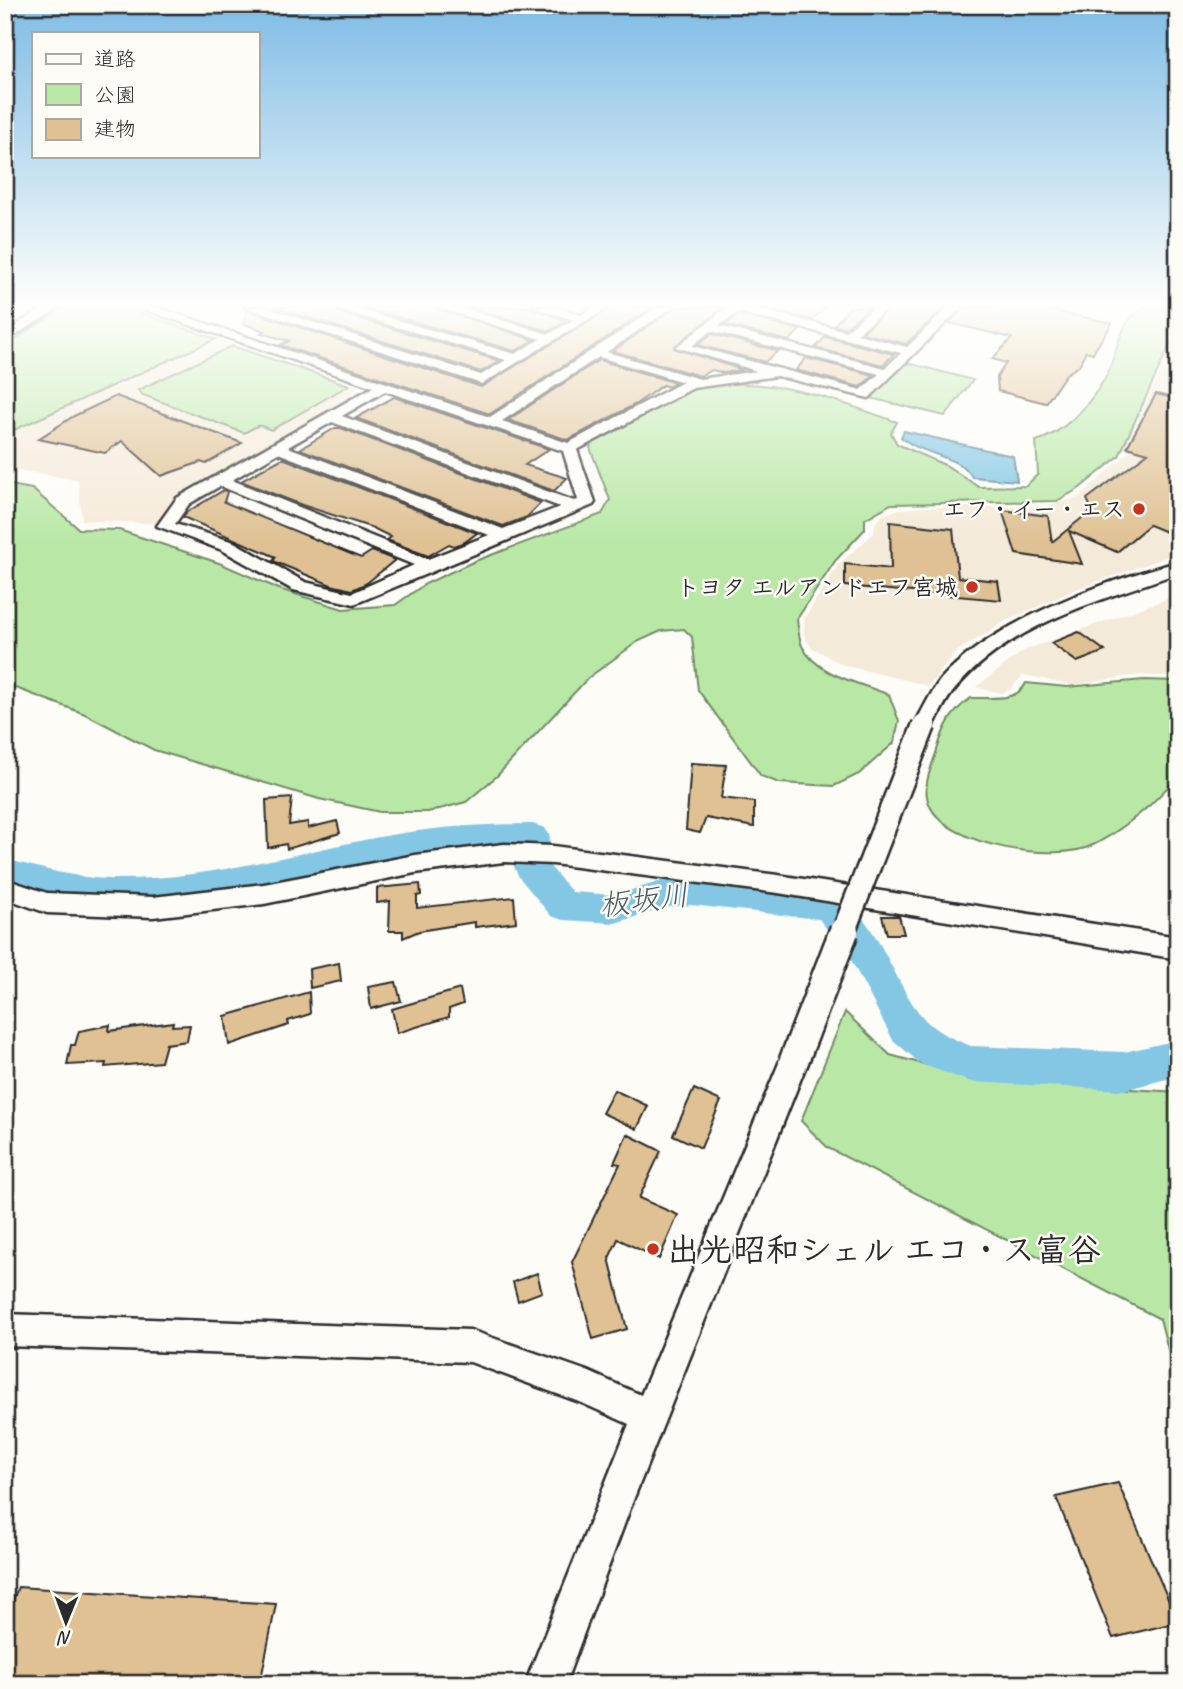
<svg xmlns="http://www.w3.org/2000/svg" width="1183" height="1689" viewBox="0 0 1183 1689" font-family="Caveat,'Klee One',sans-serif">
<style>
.built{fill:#f4ead9}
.green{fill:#b9e8a6;stroke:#728a68;stroke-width:2}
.water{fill:#83c7e4;stroke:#60899a;stroke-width:2}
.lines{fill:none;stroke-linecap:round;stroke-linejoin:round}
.river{fill:#83c7e4;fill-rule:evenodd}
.building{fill:#dfc193;stroke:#2b2b2b;stroke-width:2}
.minor-casing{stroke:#2b2b2b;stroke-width:5}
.minor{fill:#fdfcf7;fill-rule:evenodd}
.minor-bridge-far1-casing{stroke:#2b2b2b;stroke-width:27;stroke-linecap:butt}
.minor-bridge-casing{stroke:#2b2b2b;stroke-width:33;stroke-linecap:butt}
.minor-bridge-far1{stroke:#fdfcf7;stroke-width:22}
.minor-bridge{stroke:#fdfcf7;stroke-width:28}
.poi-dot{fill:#c8321e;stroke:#fdfcf7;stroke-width:2.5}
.labels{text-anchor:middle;stroke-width:5;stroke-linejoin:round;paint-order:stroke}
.far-poi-label{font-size:23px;font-weight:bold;fill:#2b2b2b;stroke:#fdfcf7;text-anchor:end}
.water-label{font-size:30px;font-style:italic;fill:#455a62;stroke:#fdfcf7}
.near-poi-label{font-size:33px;font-weight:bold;fill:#2b2b2b;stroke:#fdfcf7;text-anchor:start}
</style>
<rect width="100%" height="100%" fill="#fdfcf7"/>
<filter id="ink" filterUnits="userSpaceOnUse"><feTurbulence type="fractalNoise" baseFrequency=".0143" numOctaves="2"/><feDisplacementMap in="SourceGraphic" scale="14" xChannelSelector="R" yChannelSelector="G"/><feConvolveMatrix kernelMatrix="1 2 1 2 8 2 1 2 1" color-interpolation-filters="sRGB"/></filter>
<g filter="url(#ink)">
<g class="built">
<path d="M1178,337V553L1074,590L1008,620L956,652L929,686L843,665L811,647L804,635V619L838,565L874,533L875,523L883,515L900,509L925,507H1042L1078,498L1130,451L1126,449L1144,407Z"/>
<path d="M216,339L360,387L354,390L352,398L177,500L159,524L82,520L78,480L5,468V434Z"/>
<path d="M1178,595V677L1138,675L1072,685L1023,675L1011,689L1002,693L976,687L1025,650Z"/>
</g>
<g class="green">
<path d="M66,307H124L216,339L5,434V346Z"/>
<path d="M1146,307H1167L1178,312V327L1119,456L1080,488L1057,501L891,504L865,519V529L835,561L797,619C798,628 799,639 802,646C817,676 861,683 889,695L899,721L894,743L859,774L834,786L779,783L761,776L698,690L692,637L684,629L661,631L637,642L588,678L497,776L466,802L428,812H380L319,799L154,750L85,714L5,684V484L32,489L79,529L119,530L219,563L279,589L343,609L395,605L425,584L475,561L602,514L610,500L590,448L592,442C621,426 651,403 682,393C756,369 829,398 897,422L891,433L897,444L947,466L979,487L1026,486L1038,474L1036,441C1063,434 1089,405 1104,380C1119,356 1116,320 1146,307Z"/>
<path d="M232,346L349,385L271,430L259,425L244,433L143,395L138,390Z"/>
<path d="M908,363L973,380L945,416L870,398Z"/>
<path d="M1144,680L1178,681V779C1167,786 1160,796 1150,805C1135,818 1112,836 1093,845C1056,863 949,847 930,806C921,787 931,769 937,750C944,727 951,712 971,698C989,697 1017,703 1026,683L1067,687Z"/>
<path d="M845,1012L890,1055L983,1080L1178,1092V1388L1160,1319L828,1148L801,1121Z"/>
</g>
<path class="water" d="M904,431L1013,456L1017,481L972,477C963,457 917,453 901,437Z"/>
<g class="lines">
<path class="river" d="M533,824L545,828L550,837L548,864L572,892L615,895L668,879L691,877L829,892C874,907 893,982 921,1015C933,1031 953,1039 971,1046L1124,1052L1178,1040V1076L1124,1090L971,1082L921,1064L893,1040L851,960L819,919L691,905L668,907L615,923L563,920L551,916L519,877L514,867L515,850C377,851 246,911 109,907C73,906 40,896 5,886V859C40,868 74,878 110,879C199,881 287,855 374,838C427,828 479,824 533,824Z"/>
</g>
<g class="building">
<path d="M274,307H336L337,312L500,361L481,372Z"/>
<path d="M362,307H435L534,340L515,351Z"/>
<path d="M468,307H531L567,321L549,331Z"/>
<path d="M612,307H653L490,414L280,345L289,341L261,333L265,331L244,324L246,310L481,387Z"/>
<path d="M676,307H723L674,348L743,370L724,373L712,370L700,376L613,351Z"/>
<path d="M762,307H825L812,320Z"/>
<path d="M850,307H870L845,328L834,325Z"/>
<path d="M890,307H945L906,344L862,333Z"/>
<path d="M964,307H1033L1112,323L1093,353L1086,351L1079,366L1066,374L1046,403L998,391L997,377L1006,363L992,359L1012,338L949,323Z"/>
<path d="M739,315L800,330L789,341L725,325Z"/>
<path d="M712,334L778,351L765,362L698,345Z"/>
<path d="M825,337L894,354L883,365L815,348Z"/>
<path d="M806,358L874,375L860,387L796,370Z"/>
<path d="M599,360L676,383L668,387L663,385L636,404L568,440L508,420Z"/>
<path d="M1156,394L1178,399V537L1149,525L1117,552L1069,531L1082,564L1016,554L1002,510L1048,516L1052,542L1092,510L1087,499L1148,453L1127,447Z"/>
<path d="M116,396L242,443L206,464L201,462L161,476L122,441L105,453L38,439L74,416Z"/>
<path d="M394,397L549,449L525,465L567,478L554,491L356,418Z"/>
<path d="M335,428H341L541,503L527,517L503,526L300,449Z"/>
<path d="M281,459H285L477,533L465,542L454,546L449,544L428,556L387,540L391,537L373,528L302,505L241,481Z"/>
<path d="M224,490L227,492L224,502L351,554L361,558L372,551L395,560L367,583L352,590L331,585L273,561L276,557L183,517L187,512Z"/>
<path d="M890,522L953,529L958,577L998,581L1001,600L845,586V564L891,569Z"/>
<path d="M1079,632L1105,651L1077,662L1051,643Z"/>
<path d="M691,763L726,765L721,798L754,802V827L706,818L700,833L686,830Z"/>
<path d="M292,798L289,825L308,822V828L337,821L340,833L287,849L286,844L268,848L266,800Z"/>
<path d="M420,884L421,895L417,896V908L514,897L516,922L475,927V922L419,931L403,938V931H389L390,901L377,903V888Z"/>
<path d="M882,916H899L904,934H887Z"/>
<path d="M339,963L341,981L310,988L309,969Z"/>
<path d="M396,982L401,1001L371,1009L368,987Z"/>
<path d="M460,989L463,1004L449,1009V1017L397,1033L392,1009Z"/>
<path d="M309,992L310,1014L288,1021L289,1025L229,1045L225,1016Z"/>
<path d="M173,1022L172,1026L190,1025L187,1041L166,1044L161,1062L105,1067L106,1063L67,1065L71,1045H75L79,1031L110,1025L109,1031Z"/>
<path d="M694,1089L721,1101L701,1148L673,1135Z"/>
<path d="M614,1090L648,1106L637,1129L602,1113Z"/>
<path d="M627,1134L661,1151L639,1198L678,1215L659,1259L618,1239L609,1258L627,1329L593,1339L572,1262L620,1164L614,1163Z"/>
<path d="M537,1273L542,1292L518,1301L513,1282Z"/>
<path d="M1118,1483L1178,1622L1113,1638L1056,1497Z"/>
<path d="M18,1587L276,1604L260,1684H5V1622Z"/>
</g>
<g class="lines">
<defs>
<g id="minor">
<path d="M45,307H60L5,342V332Z"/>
<path d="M137,307H156L490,417L658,307H673L607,352L700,379L757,371L676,347L728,307H750L846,331L874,307H888L857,334L907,347L949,307H962L869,398L777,376L693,388L577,450L595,502L593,505L354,604L293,590L222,550L157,526L177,498L373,387ZM738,312L901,353L885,368L719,326ZM711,331L879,374L861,390L692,346ZM599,357L683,382L568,443L502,421ZM385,391L563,451L578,500L574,501L342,416ZM332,422L560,507L503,529L288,447ZM278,453L489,535L428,559L232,480ZM220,486L414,565L352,593L305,582L234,542L175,524L189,504Z"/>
<path d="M245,307H264L481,375L506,360L338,309L351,307L515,354L540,339L437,307H457L549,334L573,320L533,307H554L581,315L594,307H609L482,384Z"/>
<path d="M5,309L12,310L14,313L5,319Z"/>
<path d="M1178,562V573C1100,601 1011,623 956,688C945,700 939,716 931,730H917L914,725C923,710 930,693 941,679C990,623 1106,580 1178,562Z"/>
<path d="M504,844L553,846L778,875L1178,937V959L778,893L553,864L504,862L415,873L264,904L153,917L47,913L5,898V879L47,893L153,897L264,884L415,855Z"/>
<path d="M793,1050L803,1054L807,1063L634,1498L565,1684H525L629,1424L582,1403L470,1362L5,1346V1314L470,1330L587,1371L641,1395L779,1063L783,1054Z"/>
</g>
</defs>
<use href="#minor" class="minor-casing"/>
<use href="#minor" class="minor"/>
<defs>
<path id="minor-bridge-far1" d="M843,933L924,725"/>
<path id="minor-bridge" d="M793,1063L844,931"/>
</defs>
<use href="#minor-bridge-far1" class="minor-bridge-far1-casing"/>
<use href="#minor-bridge" class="minor-bridge-casing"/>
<use href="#minor-bridge-far1" class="minor-bridge-far1"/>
<use href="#minor-bridge" class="minor-bridge"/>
</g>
</g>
<linearGradient id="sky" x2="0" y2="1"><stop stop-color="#7fbce6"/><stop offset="0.56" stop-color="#fefefb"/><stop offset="1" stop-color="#fefefb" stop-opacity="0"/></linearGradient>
<rect width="1183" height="544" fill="url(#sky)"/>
<g class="poi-dot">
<circle cx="1139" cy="509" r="7"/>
<circle cx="972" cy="587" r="7"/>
<circle cx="653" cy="1249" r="7"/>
</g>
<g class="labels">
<g class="far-poi-label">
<text x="1125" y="517">エフ・イー・エス</text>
<text x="958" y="595">トヨタ エルアンドエフ宮城</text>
</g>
<g class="water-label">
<text transform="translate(644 900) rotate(-7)" y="10">板坂川</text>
</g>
<g class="near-poi-label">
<text x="667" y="1261">出光昭和シェル エコ・ス富谷</text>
</g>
</g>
<rect width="1183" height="1689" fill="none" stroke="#fdfcf7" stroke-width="28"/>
<rect x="14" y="14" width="1155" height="1661" fill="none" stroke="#2b2b2b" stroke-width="2.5" filter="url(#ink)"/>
<rect x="32" y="32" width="228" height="126" fill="#fdfcf7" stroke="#a9a8a5" stroke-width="2"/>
<rect x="46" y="54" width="35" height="10" fill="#fdfcf7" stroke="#a9a8a5" stroke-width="2"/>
<text x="94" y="66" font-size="21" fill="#2b2b2b">道路</text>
<rect x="46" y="84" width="35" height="21" fill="#b9e8a6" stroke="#a9a8a5" stroke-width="2"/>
<text x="94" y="102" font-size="21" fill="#2b2b2b">公園</text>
<rect x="46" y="119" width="35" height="21" fill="#dfc193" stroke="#a9a8a5" stroke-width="2"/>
<text x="94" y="136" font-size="21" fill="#2b2b2b">建物</text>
<g transform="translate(66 1622) rotate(181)" stroke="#fdfcf7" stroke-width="5" paint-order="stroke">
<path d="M0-5L12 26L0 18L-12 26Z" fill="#2b2b2b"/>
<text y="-10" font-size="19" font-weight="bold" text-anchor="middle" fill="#2b2b2b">N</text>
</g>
</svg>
